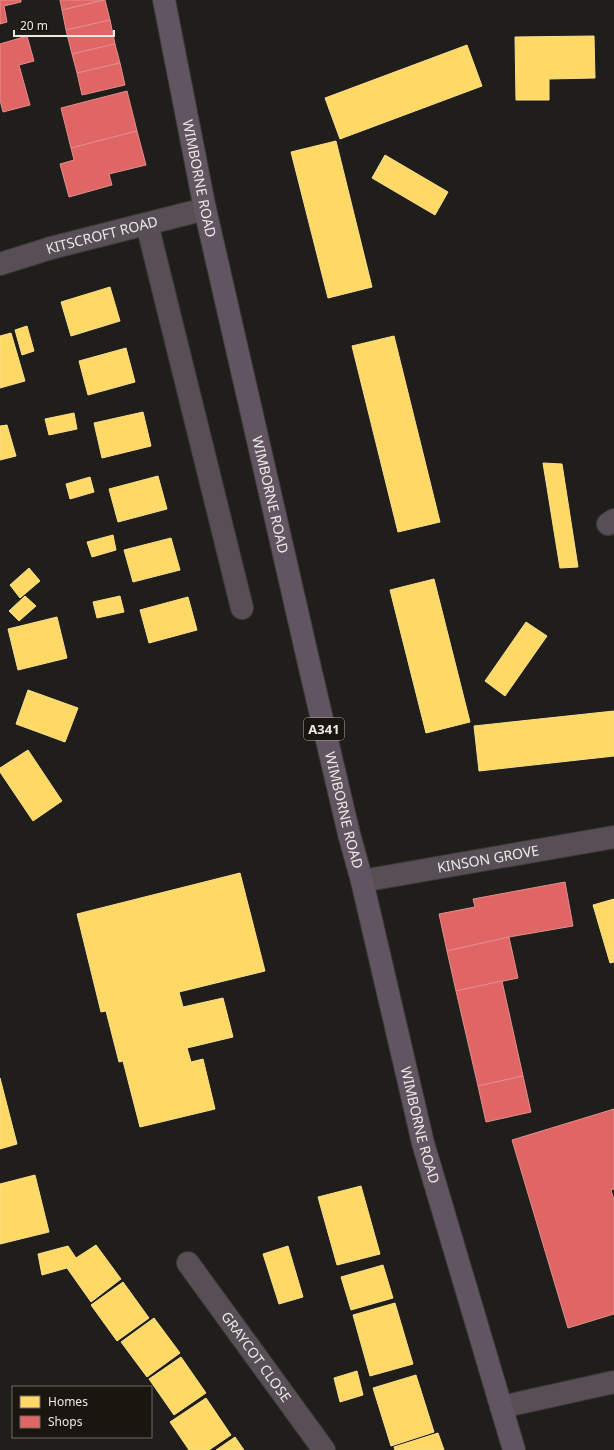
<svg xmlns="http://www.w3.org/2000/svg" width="614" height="1450" viewBox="0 0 614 1450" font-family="'Noto Sans',sans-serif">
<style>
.homes{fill:#ffd966;stroke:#f9de8c}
.shops{fill:#e06666;stroke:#e48d8c}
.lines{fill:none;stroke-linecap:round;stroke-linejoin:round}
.minor-casing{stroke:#3c3a38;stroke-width:24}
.major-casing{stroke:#3c3a38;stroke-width:24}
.minor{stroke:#574e56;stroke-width:22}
.major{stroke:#615561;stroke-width:22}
.labels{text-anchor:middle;stroke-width:4;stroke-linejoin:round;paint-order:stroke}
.shield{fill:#1a150f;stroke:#ada9a5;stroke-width:1}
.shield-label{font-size:13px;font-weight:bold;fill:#ece9e5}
.street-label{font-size:14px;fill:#ece9e5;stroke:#1a150f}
</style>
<rect width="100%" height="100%" fill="#201e1b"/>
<g class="homes">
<path d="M594,36L595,78L549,79V100H516L515,37Z"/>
<path d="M467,45L482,86L340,139L325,98Z"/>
<path d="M336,141L372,287L328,298L291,152Z"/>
<path d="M385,155L448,192L435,215L372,178Z"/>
<path d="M110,287L120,321L71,336L61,302Z"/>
<path d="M27,326L34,351L22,355L15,330Z"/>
<path d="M11,333L25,381L0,388V336Z"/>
<path d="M394,336L440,522L398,532L352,346Z"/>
<path d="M126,348L135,382L88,395L79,361Z"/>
<path d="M143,412L151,446L102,458L94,423Z"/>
<path d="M74,413L77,429L49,435L45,419Z"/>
<path d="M7,425L16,456L0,460V426Z"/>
<path d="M543,463L562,464L578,567L560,568Z"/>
<path d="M158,476L167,509L118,522L109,489Z"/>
<path d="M90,477L94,492L70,499L66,484Z"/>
<path d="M113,535L116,550L92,557L87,542Z"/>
<path d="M171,538L180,570L133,582L124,550Z"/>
<path d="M29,568L40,581L20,598L10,585Z"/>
<path d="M434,579L470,722L426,733L390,590Z"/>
<path d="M25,596L36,606L19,621L9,611Z"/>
<path d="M120,596L124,612L97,618L93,602Z"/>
<path d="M188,597L197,630L149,643L140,610Z"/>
<path d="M57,617L67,658L18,670L8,629Z"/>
<path d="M526,622L547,636L505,696L485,681Z"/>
<path d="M28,690L78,708L65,742L16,724Z"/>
<path d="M614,711V756L479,771L474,726Z"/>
<path d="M28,750L62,801L33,821L0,772V768Z"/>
<path d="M240,873L265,971L179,992L183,1007L223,998L233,1037L187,1048L191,1062L203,1059L215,1109L140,1127L123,1061L119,1062L106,1011L101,1012L77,914Z"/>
<path d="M614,899V962L610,963L593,905Z"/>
<path d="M0,1078L17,1144L0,1149Z"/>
<path d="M35,1175L49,1232L0,1244V1184Z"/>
<path d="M361,1186L380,1254L337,1265L318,1197Z"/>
<path d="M96,1245L121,1279L91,1302L67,1268L42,1275L38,1254L68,1246L76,1258Z"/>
<path d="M288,1246L303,1297L279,1304L263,1254Z"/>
<path d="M383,1265L393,1298L351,1310L341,1277Z"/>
<path d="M123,1282L149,1318L117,1341L91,1305Z"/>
<path d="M395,1303L413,1364L370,1376L353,1315Z"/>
<path d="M154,1318L180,1353L147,1377L121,1342Z"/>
<path d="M181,1357L206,1393L174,1415L149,1379Z"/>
<path d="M357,1371L363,1395L340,1402L334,1378Z"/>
<path d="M416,1375L434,1432L391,1446L373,1388Z"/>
<path d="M206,1398L231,1435L209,1450H189L170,1422Z"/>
<path d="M438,1433L444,1450H395L394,1447Z"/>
<path d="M235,1437L244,1450H216Z"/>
</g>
<g class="shops">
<path d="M0,0H21V2L4,6L7,22L0,24Z"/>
<path d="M60,0H103L62,10Z"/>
<path d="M105,0L110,20L66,30L62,10Z"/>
<path d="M110,20L115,44L72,54L66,30Z"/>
<path d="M27,36L34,61L19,65L30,105L3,112L0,100V44Z"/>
<path d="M115,44L120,63L77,73L72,54Z"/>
<path d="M120,63L125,85L82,95L77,73Z"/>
<path d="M127,91L137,131L71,148L61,108Z"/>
<path d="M137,131L146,165L109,174L112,185L69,197L60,164L74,160L71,148Z"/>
<path d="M565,882L573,926L509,937L447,951L439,914L475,907L473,899Z"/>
<path d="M509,937L518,978L456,991L447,951Z"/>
<path d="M502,981L523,1076L478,1086L456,991Z"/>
<path d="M523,1076L531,1112L486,1122L478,1086Z"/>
<path d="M614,1109V1189L611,1190L614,1200V1314L568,1328L512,1140Z"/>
</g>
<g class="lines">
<defs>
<g id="minor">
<path d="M147,224L242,608"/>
<path id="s1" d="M0,264L51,248L205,209"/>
<path d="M608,524L614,520"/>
<path id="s2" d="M362,881L614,837"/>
<path id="s3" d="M188,1263L324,1450"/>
<path d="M501,1407L614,1382"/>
</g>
<g id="major">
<path id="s4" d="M164,0L205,209L310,668L349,834L362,881L423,1143L514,1450"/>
</g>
</defs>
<use href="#minor" class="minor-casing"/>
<use href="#major" class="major-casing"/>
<use href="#minor" class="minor"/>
<use href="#major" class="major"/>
</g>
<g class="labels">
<rect class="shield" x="304" y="718" width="40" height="22" rx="3"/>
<g class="shield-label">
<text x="324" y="734">A341</text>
</g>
<g class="street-label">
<text dy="5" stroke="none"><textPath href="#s4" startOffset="182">WIMBORNE ROAD</textPath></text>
<text dy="5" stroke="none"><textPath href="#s1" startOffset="106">KITSCROFT ROAD</textPath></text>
<text dy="5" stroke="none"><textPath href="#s4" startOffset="506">WIMBORNE ROAD</textPath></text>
<text dy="5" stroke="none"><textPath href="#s4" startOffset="830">WIMBORNE ROAD</textPath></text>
<text dy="5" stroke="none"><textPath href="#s2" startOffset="128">KINSON GROVE</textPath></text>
<text dy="5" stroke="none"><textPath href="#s4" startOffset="1154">WIMBORNE ROAD</textPath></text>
<text dy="5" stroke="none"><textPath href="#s3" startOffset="116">GRAYCOT CLOSE</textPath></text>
</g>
</g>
<rect x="12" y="1386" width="140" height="52" fill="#1a150f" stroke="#6e6a65"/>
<rect x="20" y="1396" width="20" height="12" fill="#ffd966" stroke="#6e6a65"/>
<text x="48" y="1406" font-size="12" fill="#ece9e5">Homes</text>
<rect x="20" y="1416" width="20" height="12" fill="#e06666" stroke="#6e6a65"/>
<text x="48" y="1426" font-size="12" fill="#ece9e5">Shops</text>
<path d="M14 30v6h100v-6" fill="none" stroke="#ece9e5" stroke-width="2"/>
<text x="20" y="30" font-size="12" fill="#ece9e5" stroke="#1a150f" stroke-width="3" paint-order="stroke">20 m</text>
</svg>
